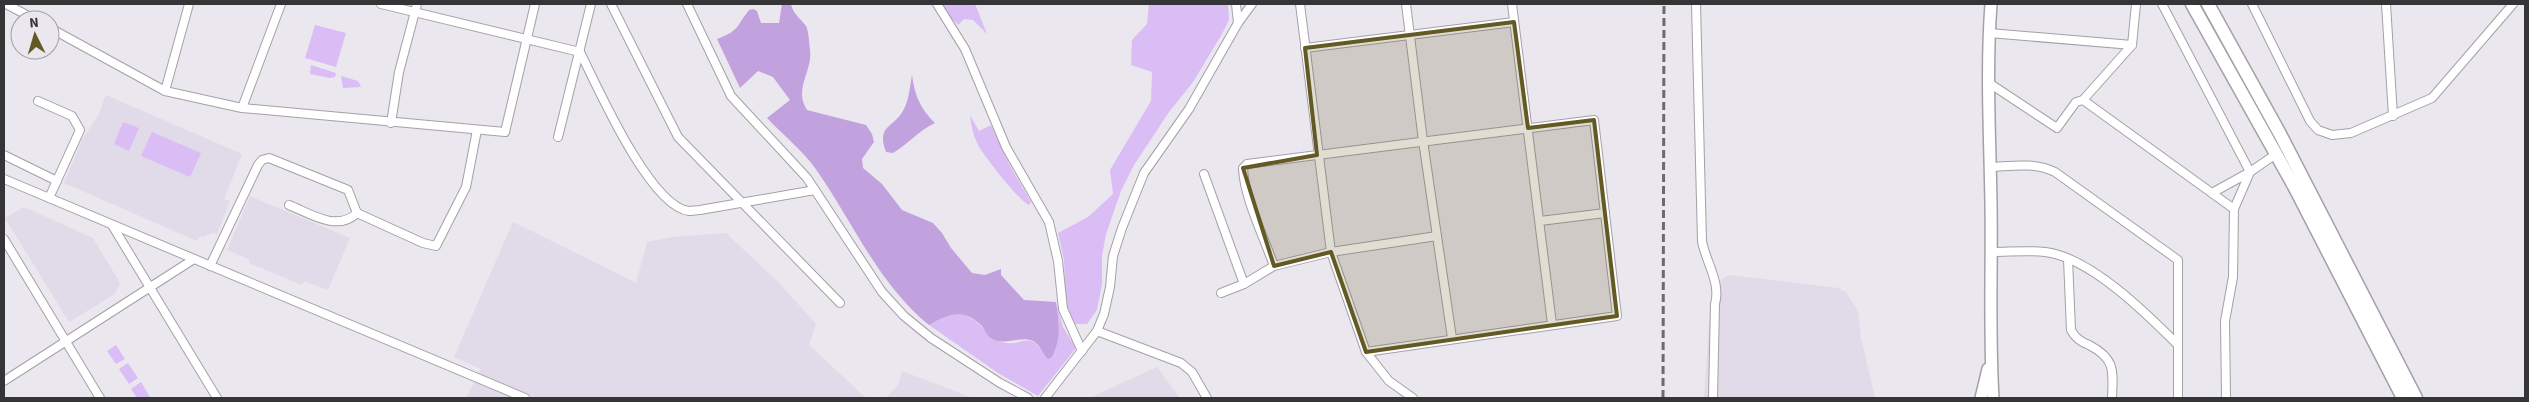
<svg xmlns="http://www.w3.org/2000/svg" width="2529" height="402" viewBox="0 0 2529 402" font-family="'Source Sans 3',sans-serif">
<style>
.built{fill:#e1dae9}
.green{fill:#dbbdf6}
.forest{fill:#c1a1de}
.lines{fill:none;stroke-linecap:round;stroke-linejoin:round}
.street-casing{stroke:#a4a0a8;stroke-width:10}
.secondary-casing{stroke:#a4a0a8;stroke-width:14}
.primary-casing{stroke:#a4a0a8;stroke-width:15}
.street{stroke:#fff;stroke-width:8}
.secondary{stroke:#fff;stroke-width:11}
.primary{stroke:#fff;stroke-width:12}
.rail{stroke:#6c6a6e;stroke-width:3;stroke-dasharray:8 4;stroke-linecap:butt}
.marked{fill:#635925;fill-opacity:0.2;stroke:#635925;stroke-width:4;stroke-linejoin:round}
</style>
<rect width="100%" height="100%" fill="#eae7ee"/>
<g class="built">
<path d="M106,95L242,154L224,199L230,201L217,234L213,233L203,237L200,236L197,241L64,183L83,138L98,116Z"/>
<path d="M250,196L350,238L328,290L304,281L302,285L249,263L250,260L227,250Z"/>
<path d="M24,207L93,238L120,283L115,294L69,322L5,218Z"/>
<path d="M513,222L636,283L647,242L672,237L726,233L779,283L816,324L809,345L866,398H466L481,369L454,357Z"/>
<path d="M1729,275L1838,288L1846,292L1858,311L1861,338L1875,398H1704L1710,310L1715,289L1722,279Z"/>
<path d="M1157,367L1180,398H1089Z"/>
<path d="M902,371L973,398H886L898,385Z"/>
</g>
<g class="green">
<path d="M932,4H975L987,34L973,20L964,19L958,25C951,15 938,14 932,4Z"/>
<path d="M1149,4H1228L1229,20L1222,34L1193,82L1169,112L1134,165L1121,191L1106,234L1102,256V284L1097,310L1087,324H1072L1066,309L1064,260L1058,233L1088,217L1113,194L1110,170L1151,101L1152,72L1131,65L1132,40L1147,24Z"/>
<path d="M315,25L346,33L336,67L305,58Z"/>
<path d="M311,65L336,73L335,77L330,78L310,74Z"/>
<path d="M341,76L358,81L361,87L343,88Z"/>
<path d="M970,115L979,131L991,125L1009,164L1031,202L1029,205C1019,201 984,156 978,145C973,135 971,125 970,115Z"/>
<path d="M123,122L139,128L129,151L114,144Z"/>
<path d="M152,132L201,153L190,177L141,156Z"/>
<path d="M1056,302L1063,327L1076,348L1038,396L998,373L929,325C948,314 964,307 981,326C989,334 990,339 1002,342C1023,348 1029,328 1045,356L1052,357C1062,338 1059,323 1056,302Z"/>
<path d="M116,345L125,359L116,364L107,351Z"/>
<path d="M128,363L138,378L129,384L119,369Z"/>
<path d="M141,382L150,397L148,398H137L131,389Z"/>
</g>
<g class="forest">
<path d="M782,4H791C793,14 800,18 806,26C809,32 809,43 810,50C813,71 793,89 807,110L866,125L872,134L874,142L862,159L863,168L882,184L902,210L933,223L942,233L951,248L972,273L985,275L1001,269V275L1024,300L1056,302C1059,323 1062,338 1052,357L1048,359C1042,354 1041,345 1033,341C1020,335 1005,347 991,338C987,336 985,330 982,326C964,307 948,314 929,325C878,284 852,220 815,168C802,150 782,134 767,118L790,100L773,77L758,71L740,88L717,39C740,30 735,28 749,10L753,9L757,11L761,23H779Z"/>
<path d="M912,75C915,96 920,108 935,123C918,131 908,144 893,153L886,152C876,124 894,129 904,109C909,99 910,87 912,75Z"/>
</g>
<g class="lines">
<defs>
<g id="street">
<path d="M6,4L36,20"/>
<path d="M189,4L165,91L242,108L505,132L535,4"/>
<path d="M381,4L580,52C597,86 650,207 689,211C692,211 697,210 700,210L815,190"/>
<path d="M611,4L678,137L840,303"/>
<path d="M687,4L731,96L807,178L882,292L904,316L931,338L1000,383L1028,398"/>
<path d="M937,4L965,49L1006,147L1049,222L1058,261L1063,309L1082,351"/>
<path d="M1236,4L1238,23"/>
<path d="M1300,4L1331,252L1366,352L1389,381L1413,398"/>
<path d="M1406,4L1423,141L1452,338"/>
<path d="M1512,4L1552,324"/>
<path d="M1696,4L1702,241C1706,263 1721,282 1715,304L1713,398"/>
<path d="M2162,4L2250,172L2212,193"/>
<path d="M2252,4L2310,121L2318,130L2332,135L2351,133L2432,98L2513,4"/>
<path d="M2386,4L2393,116"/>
<path d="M50,28L165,91"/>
<path d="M1989,33L2132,45L2136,4"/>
<path d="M1305,48L1514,22"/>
<path d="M1989,83L2057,128L2076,102L2083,100L2234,209L2233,277L2225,321L2226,398"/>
<path d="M2083,100L2132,45"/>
<path d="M38,101L72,116L80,130L49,198"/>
<path d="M242,108L281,4"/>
<path d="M391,123L399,72L417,4"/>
<path d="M558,137L591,4"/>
<path d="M4,155L57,181"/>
<path d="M1991,167C2013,166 2034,162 2055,172L2178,260V398"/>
<path d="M1204,174L1244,284"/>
<path d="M4,179L525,398"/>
<path d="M289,205C311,214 337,232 357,213"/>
<path d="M2234,209L2250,172L2276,154"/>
<path d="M1540,221L1605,213"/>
<path d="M112,225L217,398"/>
<path d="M4,239L100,398"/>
<path d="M1992,252C2009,252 2028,250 2045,252C2090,257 2147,314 2178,345"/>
<path d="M2068,259L2071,330C2075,338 2081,342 2089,345C2116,359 2113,371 2112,398"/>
<path d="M210,266L258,165L262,160L269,158L348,190L357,213L423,243L436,246L466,187L477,130"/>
<path d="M1274,266C1264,237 1244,198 1243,168L1247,164L1594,120L1617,316L1366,352"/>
<path d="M1221,293L1244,284L1274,266L1331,252L1437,236"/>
<path d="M1097,331L1181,363L1192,372L1207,398"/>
<path d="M4,381L194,259"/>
<path d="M1045,398L1097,331L1104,314L1110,287L1113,256L1122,228L1144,173L1189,109L1238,23L1252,4"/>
</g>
<g id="secondary">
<path d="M1991,4C1986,70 1990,138 1991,205C1992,269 1989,334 1993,398"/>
<path d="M1981,398L1988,369"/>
</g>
<g id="primary">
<path d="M2192,4L2295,188L2403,398"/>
<path d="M2208,4L2280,134L2416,398"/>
</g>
</defs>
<use href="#street" class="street-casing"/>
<use href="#secondary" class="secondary-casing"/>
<use href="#primary" class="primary-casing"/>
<use href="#street" class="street"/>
<use href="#secondary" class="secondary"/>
<use href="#primary" class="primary"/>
<path class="rail" d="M1663,398L1664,4"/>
</g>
<path class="marked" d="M1514,22L1528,128L1594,120L1617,316L1366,352L1331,252L1274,266L1243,168L1317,155L1305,48Z"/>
<rect width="2529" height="402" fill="none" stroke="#353437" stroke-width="10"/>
<g transform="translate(35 35) rotate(355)"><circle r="24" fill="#eae7ee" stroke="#a29fa5"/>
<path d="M0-4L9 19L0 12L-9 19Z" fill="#635925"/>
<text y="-8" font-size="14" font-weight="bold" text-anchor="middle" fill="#353437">N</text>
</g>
</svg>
